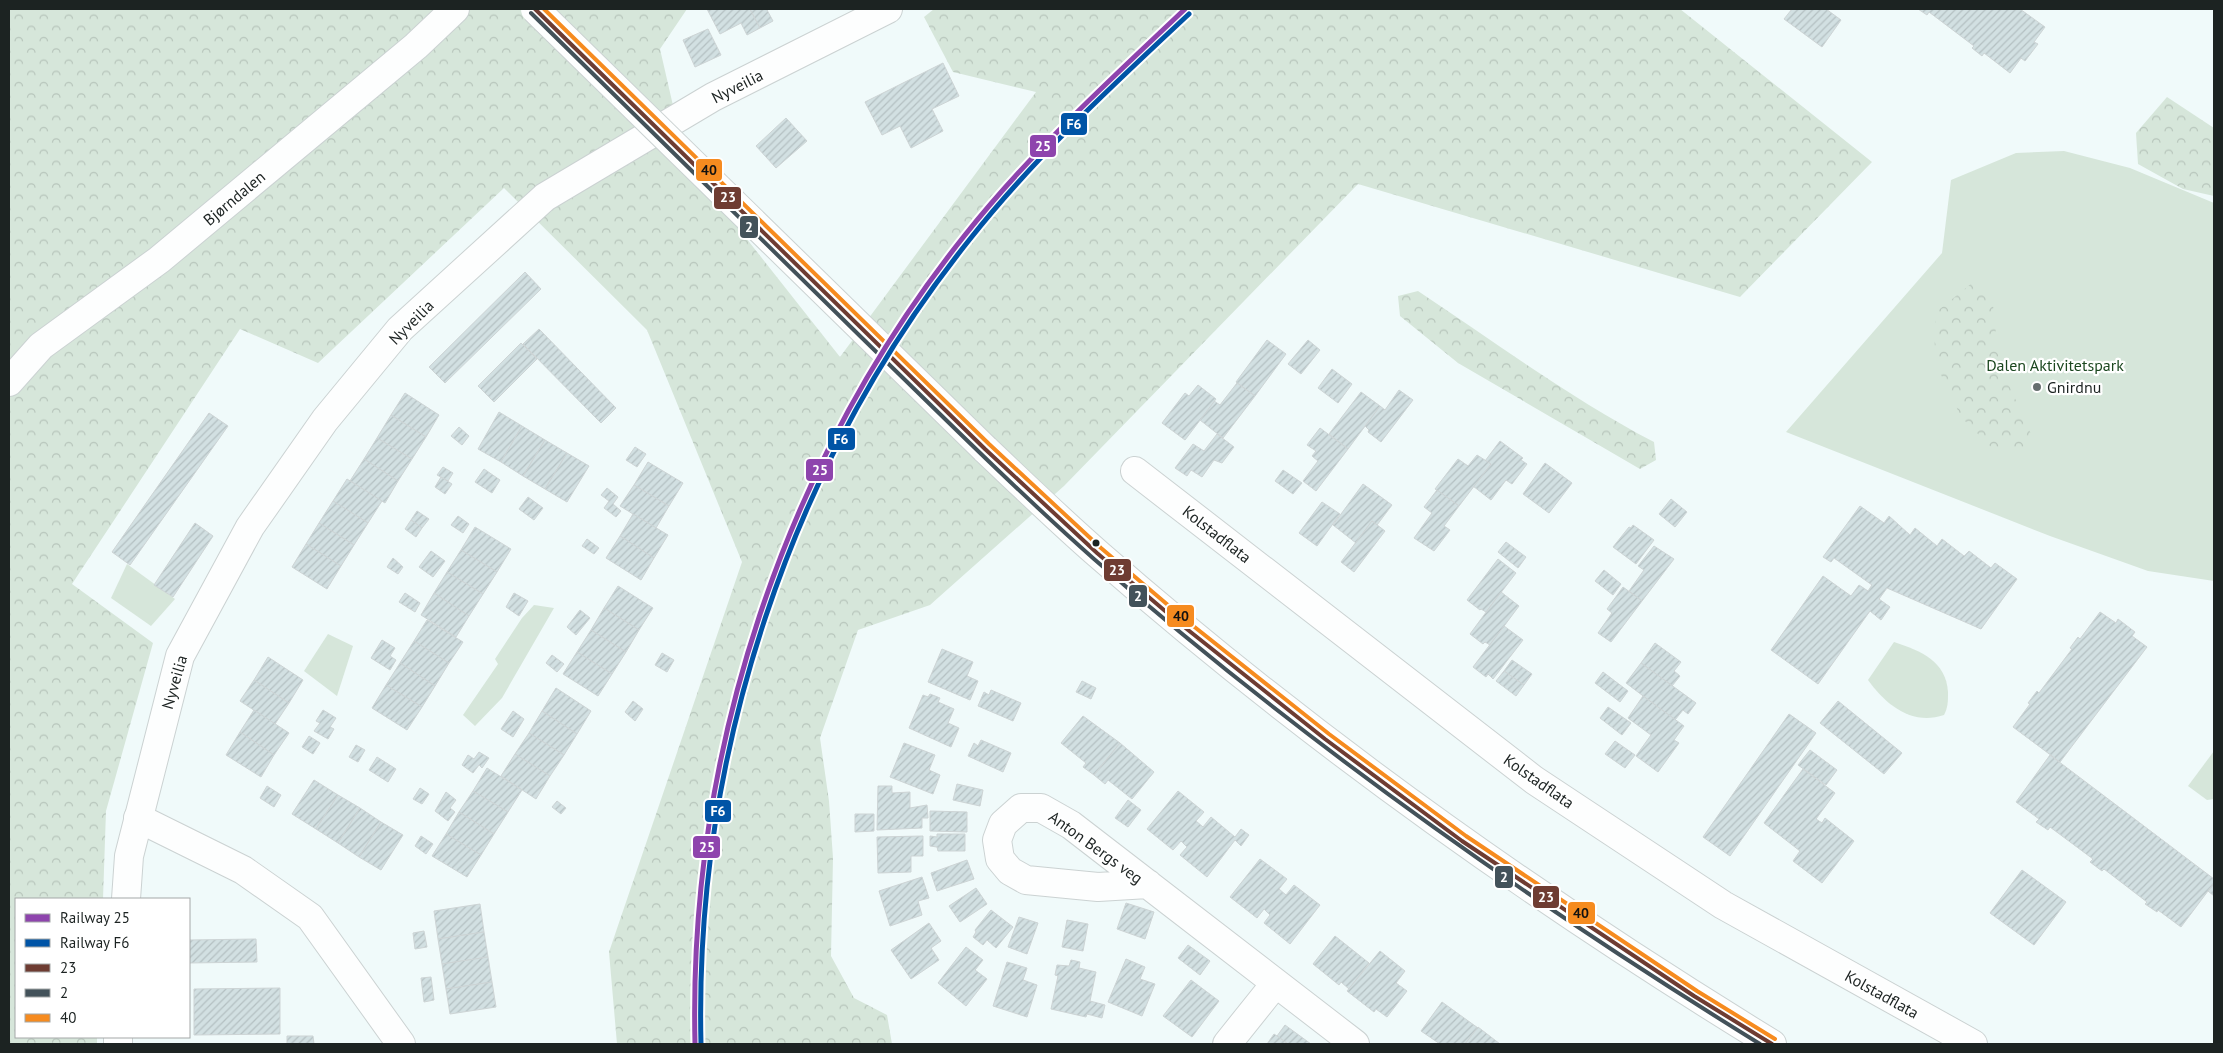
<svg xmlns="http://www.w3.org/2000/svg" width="2223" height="1053" viewBox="0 0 2223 1053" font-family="'PT Sans',sans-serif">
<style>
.green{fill:#d6e6da}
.forest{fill:url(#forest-crowns)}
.building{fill:url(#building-hatch);stroke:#cdd4d5}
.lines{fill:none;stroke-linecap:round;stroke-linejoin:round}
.minor-casing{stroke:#cbd2d2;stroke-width:30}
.secondary-casing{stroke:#cbd2d2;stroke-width:30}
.minor{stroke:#fdfefe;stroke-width:28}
.secondary{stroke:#fdfefe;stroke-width:28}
.secondary-bridge-casing{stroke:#cbd2d2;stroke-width:30;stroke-linecap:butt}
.secondary-bridge{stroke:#fdfefe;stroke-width:28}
.bus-1-casing{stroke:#fff;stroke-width:8}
.bus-2-casing{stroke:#fff;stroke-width:8}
.bus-3-casing{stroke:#fff;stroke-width:8}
.bus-1{stroke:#6e3c32;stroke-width:4}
.bus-2{stroke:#43525a;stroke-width:4}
.bus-3{stroke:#f68b1f;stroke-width:4}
.rail-1-casing{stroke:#fff;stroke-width:9}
.rail-2-casing{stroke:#fff;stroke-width:9}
.rail-1{stroke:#8e44ad;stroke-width:5}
.rail-2{stroke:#0054a6;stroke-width:5}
.poi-dot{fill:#666e6e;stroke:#fff;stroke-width:2}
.bus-dot{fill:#1c2322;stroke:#fff;stroke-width:2}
.labels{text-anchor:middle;stroke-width:4.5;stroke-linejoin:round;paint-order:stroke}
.street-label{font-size:16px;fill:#1c2322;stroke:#fff}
.park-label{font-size:16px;fill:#1b471f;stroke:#fff}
.poi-label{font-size:16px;fill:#1c2322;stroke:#fff;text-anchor:start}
.line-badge{stroke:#fff;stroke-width:2}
.badge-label{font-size:14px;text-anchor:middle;font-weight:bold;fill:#fff}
.pale-badge-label{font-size:14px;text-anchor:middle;font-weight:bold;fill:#111}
</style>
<defs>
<pattern id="forest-crowns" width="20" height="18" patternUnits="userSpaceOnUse" patternTransform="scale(1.25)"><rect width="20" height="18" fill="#d6e6da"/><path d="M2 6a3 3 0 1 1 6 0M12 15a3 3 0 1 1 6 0" fill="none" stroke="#b7c5bb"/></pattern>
<pattern id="building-hatch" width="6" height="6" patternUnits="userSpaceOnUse" patternTransform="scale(1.25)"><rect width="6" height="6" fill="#d2e0e2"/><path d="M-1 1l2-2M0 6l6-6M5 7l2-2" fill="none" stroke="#b4c0c2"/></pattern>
</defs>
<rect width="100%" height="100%" fill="#f0fafa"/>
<g class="green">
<path d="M2064,151L2130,168L2214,203V581L2148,571L2050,536L1786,432L1942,253L1951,180L2016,153Z"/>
<path d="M127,564L175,599L151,626L111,598Z"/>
<path d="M534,605L554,608L502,698L475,726L463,715L498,664L495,659L522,618Z"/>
<path d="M328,634L353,646L337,696L304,671Z"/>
<path d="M1894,642C1921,651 1946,661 1948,692C1948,702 1948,707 1944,715C1912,726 1886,705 1868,680Z"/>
<path d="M2214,751V799L2207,800L2188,786Z"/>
</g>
<g class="forest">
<path d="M9,9H687L660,49L686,162L840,357L1036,92L953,72L924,17L934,9H1680L1872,162L1740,297L1358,184L1064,486L930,605L858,630L820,738L829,801L833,858L831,956L854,998L887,1015L892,1044H617L609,952L742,562L647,330L504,188L318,363L240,329L72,584L153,643L106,811L103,899H16V1037H97V1044H9Z"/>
<path d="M2167,97L2214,128V196L2183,189L2138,164L2136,133Z"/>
<path d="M1972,283L1993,305L1999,363L2031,434L2030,449H1993L1961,417L1934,360L1936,312Z"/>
<path d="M1418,291C1496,343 1572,399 1654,442L1656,460L1640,469L1458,363L1400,316L1398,296Z"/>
</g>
<g class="building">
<path d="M707,9H750L760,28L747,35L741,23L720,34Z"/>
<path d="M750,9H770L767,10L773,21L760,28Z"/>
<path d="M1792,9H1826L1841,20L1822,47L1784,19Z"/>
<path d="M1918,9H2020L2045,27L2034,42L2038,44L2025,61L2021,58L2010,73L1984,53L1982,56L1972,48L1974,46L1929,12L1927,15Z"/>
<path d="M708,29L721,55L695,67L683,40Z"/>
<path d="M943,63L959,96L932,109L943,131L911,148L900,126L882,135L865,102Z"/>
<path d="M786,118L807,141L776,168L756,146Z"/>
<path d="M525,272L541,289L445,383L429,367Z"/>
<path d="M539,329L616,408L601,423L523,344Z"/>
<path d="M1267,340L1286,354L1255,396L1236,382Z"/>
<path d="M1308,340L1320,350L1301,374L1288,364Z"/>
<path d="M521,343L537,359L494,402L478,386Z"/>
<path d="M1332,369L1352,384L1338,403L1318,388Z"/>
<path d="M1237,383L1255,396L1223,438L1200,420L1214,401L1220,405Z"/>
<path d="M1198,385L1216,399L1185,440L1162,423L1185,393L1189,396Z"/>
<path d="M1399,390L1413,400L1381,442L1368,432L1369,430L1365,426L1380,406L1385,410Z"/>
<path d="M1361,392L1380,406L1348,449L1329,434Z"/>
<path d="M405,393L439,415L426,437L391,415Z"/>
<path d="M499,412L522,426L501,462L478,449Z"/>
<path d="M209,413L228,426L130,565L112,552Z"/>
<path d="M391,415L426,437L412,459L377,438Z"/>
<path d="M522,426L545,440L523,476L501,462Z"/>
<path d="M459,427L469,436L462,445L451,436Z"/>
<path d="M1320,428L1348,449L1316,491L1303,481L1318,461L1312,456L1316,451L1307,445Z"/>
<path d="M1217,434L1234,447L1222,463L1214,460L1202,477L1191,470L1187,476L1175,468L1193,444L1204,451Z"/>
<path d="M377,438L412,459L398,481L364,459Z"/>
<path d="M545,440L567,453L545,489L523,476Z"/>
<path d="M1500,441L1523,458L1521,460L1527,464L1512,484L1506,480L1491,500L1473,486L1491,464L1485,461Z"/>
<path d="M635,447L646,454L637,467L626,460Z"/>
<path d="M567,453L589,466L567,502L545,489Z"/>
<path d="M1477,455L1491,464L1459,506L1435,489L1458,459L1468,466Z"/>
<path d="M364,459L398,481L385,503L350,481Z"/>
<path d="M648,462L683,483L669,506L634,485Z"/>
<path d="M1545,463L1572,483L1549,513L1523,494Z"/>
<path d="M443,467L453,473L448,481L437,475Z"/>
<path d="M484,469L500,480L492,493L475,482Z"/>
<path d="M1283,470L1302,483L1293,494L1275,481Z"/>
<path d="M441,477L452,484L445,494L435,487Z"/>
<path d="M347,479L382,501L368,523L333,501Z"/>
<path d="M1363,484L1392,505L1377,525L1372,521L1356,543L1333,525Z"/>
<path d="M634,485L669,506L656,528L620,506Z"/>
<path d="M607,488L618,497L613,504L621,511L616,517L604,508L609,501L601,495Z"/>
<path d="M1437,490L1459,506L1444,526L1450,530L1434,551L1414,538L1432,513L1424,507Z"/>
<path d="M528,497L543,508L534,520L519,509Z"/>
<path d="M1671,499L1687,512L1675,527L1659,514Z"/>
<path d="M333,501L368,523L354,545L319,523Z"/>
<path d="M1322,502L1340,514L1317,546L1299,533Z"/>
<path d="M1860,506L1884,523L1889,516L1910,535L1915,528L1937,546L1942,539L1964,556L1969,551L1991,568L1995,563L2017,579L1981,629L1887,588L1879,599L1890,607L1881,620L1870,611L1818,684L1771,650L1823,576L1851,596L1859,585L1868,591L1872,585L1834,558L1831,562L1823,557Z"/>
<path d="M417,511L429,519L422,528L411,520Z"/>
<path d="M633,514L668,535L654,558L620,536Z"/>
<path d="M458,516L469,524L463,533L451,525Z"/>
<path d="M411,520L422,528L416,537L405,529Z"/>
<path d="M1372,521L1385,531L1354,572L1341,562Z"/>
<path d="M195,523L213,536L173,597L154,585Z"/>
<path d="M319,523L354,545L341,566L306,544Z"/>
<path d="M1633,525L1654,540L1636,564L1613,547L1629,527L1631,528Z"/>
<path d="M475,527L511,549L497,572L461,550Z"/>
<path d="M620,536L654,558L641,580L606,558Z"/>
<path d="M587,539L599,548L594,554L582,546Z"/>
<path d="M1506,542L1526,557L1518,568L1498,552Z"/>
<path d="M306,544L341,566L327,589L292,567Z"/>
<path d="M1654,546L1674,559L1642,601L1629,591L1644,570L1638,566Z"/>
<path d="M461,550L497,572L483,594L447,572Z"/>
<path d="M431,551L445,561L433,577L419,567Z"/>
<path d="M393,558L403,567L398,574L387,567Z"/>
<path d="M1498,559L1516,573L1486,612L1481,609L1480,610L1467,600Z"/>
<path d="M1604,570L1621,584L1613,595L1595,581Z"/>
<path d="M447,572L483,594L469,616L434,593Z"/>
<path d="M618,586L653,608L639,630L604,608Z"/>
<path d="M1623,587L1642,601L1611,642L1598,633L1612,613L1607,609Z"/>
<path d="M1501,592L1519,606L1490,645L1485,642L1483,644L1470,634Z"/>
<path d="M405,593L420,603L415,612L399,602Z"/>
<path d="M434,593L469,616L456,637L421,615Z"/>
<path d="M514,593L528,601L519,616L506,607Z"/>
<path d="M604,608L639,630L626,652L591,630Z"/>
<path d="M580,610L590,618L576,635L567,627Z"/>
<path d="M2100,612L2116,623L2118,619L2135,632L2132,636L2147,647L2060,762L2013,727L2030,704L2028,703L2037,691L2039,693L2072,649L2070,648L2078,637L2080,639Z"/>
<path d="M427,620L463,642L449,663L414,641Z"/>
<path d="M1504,626L1523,640L1493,679L1488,674L1486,677L1473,667Z"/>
<path d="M591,630L626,652L612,674L577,652Z"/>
<path d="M382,640L395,648L390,656L396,660L390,670L371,658Z"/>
<path d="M414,641L449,663L435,686L400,663Z"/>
<path d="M1655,643L1681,662L1674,671L1680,676L1672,686L1641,663Z"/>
<path d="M942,649L973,662L967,676L978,681L970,700L928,682Z"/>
<path d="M577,652L612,674L598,696L563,674Z"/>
<path d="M662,653L674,660L667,672L655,665Z"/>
<path d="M552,655L564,664L557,672L546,663Z"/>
<path d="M268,657L303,680L289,703L254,680Z"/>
<path d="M1512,660L1532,674L1524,685L1504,671Z"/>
<path d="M400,663L435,686L422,707L386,685Z"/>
<path d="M1641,663L1696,703L1688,714L1683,710L1675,720L1626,683Z"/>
<path d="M1504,671L1524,685L1516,696L1496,681Z"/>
<path d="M1603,672L1628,691L1620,702L1595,683Z"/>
<path d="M254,680L289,703L275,724L240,701Z"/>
<path d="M1082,681L1096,688L1091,699L1076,692Z"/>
<path d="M386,685L422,707L407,730L372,708Z"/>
<path d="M556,688L591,711L577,734L542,711Z"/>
<path d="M991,690L1021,703L1013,721L978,706L984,692L989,695Z"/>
<path d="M930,694L940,698L938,702L954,709L948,723L959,728L951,747L909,728L923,695L928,697Z"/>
<path d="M1643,696L1684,726L1674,740L1679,743L1658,772L1636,756L1651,735L1628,718Z"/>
<path d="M633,701L643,709L635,721L625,712Z"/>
<path d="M1838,701L1902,753L1884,774L1820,723Z"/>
<path d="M1608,707L1631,723L1622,735L1600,718Z"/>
<path d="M254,710L289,733L274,755L240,732Z"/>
<path d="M323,710L336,718L330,727L334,729L328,739L314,731L320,723L316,721Z"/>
<path d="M513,711L524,719L513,737L501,729Z"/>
<path d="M542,711L577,734L564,755L529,733Z"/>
<path d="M1789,714L1816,733L1730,856L1703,837Z"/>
<path d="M1083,716L1120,743L1094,775L1083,767L1086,763L1061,743Z"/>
<path d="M240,732L274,755L261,777L226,755Z"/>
<path d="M529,733L564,755L550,776L515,754Z"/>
<path d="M309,736L320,743L313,754L302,747Z"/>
<path d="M981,740L1011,753L1003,772L968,756L974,743L978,746Z"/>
<path d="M1615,741L1635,755L1625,768L1605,754Z"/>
<path d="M904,743L935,755L929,770L940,775L933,794L890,777Z"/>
<path d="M1120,743L1154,772L1132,799L1108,780L1105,784L1094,775Z"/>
<path d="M356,745L365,750L358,762L349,757Z"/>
<path d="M1810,750L1837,770L1826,785L1798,765Z"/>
<path d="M479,752L489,758L482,768L479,765L473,773L462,765L468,755L474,759Z"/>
<path d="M515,754L550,776L536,799L501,776Z"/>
<path d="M2050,755L2214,879V883L2181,927L2158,910L2157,912L2145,904L2147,902L2104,869L2102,871L2090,862L2093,859L2050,827L2048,830L2036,822L2039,819L2016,802Z"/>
<path d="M377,757L396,769L388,782L369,770Z"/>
<path d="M487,768L522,790L508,812L473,791Z"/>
<path d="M1803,769L1835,793L1816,819L1822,823L1825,818L1854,841L1822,883L1793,861L1800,851L1764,823Z"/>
<path d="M314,780L338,795L316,829L292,814Z"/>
<path d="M957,784L983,790L980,806L953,800Z"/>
<path d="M267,786L281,795L274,807L260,798Z"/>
<path d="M878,786H892V793L910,792V808L927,805L928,818H922V828L877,830Z"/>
<path d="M420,788L429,794L422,804L413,799Z"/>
<path d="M473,791L508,812L494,834L459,812Z"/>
<path d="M1178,791L1204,812L1196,821L1203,827L1211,817L1235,837L1241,829L1249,835L1241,846L1235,840L1207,877L1180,855L1187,847L1181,841L1173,850L1147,829Z"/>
<path d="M446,792L456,800L450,808L455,812L448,821L435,811Z"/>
<path d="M338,795L360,808L338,843L316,829Z"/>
<path d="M1128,800L1141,810L1128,827L1115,818Z"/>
<path d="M557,801L566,808L561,814L552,807Z"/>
<path d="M360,808L381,822L359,857L338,843Z"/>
<path d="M930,811L967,812V832L930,831Z"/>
<path d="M459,812L494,834L481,855L446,834Z"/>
<path d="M855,814H874V831L855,832Z"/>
<path d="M381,822L403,835L381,870L359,857Z"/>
<path d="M446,834L481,855L467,877L432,856Z"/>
<path d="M937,834H965V851H938L937,847L930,846V836L937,837Z"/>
<path d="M421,836L433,844L426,854L415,846Z"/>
<path d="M923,836V856H911V872L878,873L877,837Z"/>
<path d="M1260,859L1287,879L1279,889L1286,895L1294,885L1320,905L1290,944L1264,923L1270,915L1264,909L1257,918L1230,897Z"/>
<path d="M967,860L974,879L937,891L931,873Z"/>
<path d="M2022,870L2066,902L2034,945L1990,913Z"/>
<path d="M922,877L929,898L918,901L922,915L890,926L879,891Z"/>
<path d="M2214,883V896L2208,891Z"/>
<path d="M976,888L987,904L960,922L949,906Z"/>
<path d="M1126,903L1154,912L1145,939L1117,929Z"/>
<path d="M480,904L484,932L438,939L434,911Z"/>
<path d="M991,910L1013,927L996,948L987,940L983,945L973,937L976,932L975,930Z"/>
<path d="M1019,917L1038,923L1027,954L1008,947Z"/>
<path d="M1067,920L1088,924L1083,951L1062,947Z"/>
<path d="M929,923L941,941L931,948L939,960L911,979L891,950Z"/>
<path d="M424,931L427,947L415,949L413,933Z"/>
<path d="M484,932L488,957L442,964L438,939Z"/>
<path d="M1335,936L1369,963L1349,989L1341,982L1339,985L1313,964Z"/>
<path d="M256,939L257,962L189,963V940Z"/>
<path d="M1188,945L1210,961L1200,975L1178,958Z"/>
<path d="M966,947L983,960L975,970L987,979L966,1006L938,983Z"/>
<path d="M1380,951L1405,971L1396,983L1407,991L1387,1017L1376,1009L1374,1012L1347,991Z"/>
<path d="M488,957L492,982L446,989L442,964Z"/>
<path d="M1126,959L1145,967L1140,979L1155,984L1142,1016L1108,1002Z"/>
<path d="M1071,960L1080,962L1079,968L1096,972L1090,1001L1105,1005L1102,1018L1087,1014L1086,1017L1051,1009L1058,976L1055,975L1057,965L1069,966Z"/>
<path d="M1007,962L1027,968L1023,980L1037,985L1027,1017L993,1006Z"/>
<path d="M431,977L434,1000L424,1002L421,978Z"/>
<path d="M1191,980L1219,1001L1192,1037L1163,1016Z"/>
<path d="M492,982L496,1007L450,1014L446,989Z"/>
<path d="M280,988V1034L194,1035V989Z"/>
<path d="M1442,1002L1478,1028L1465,1044H1440L1421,1031Z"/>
<path d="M1285,1025L1311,1044H1288L1277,1036Z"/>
<path d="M1478,1027L1500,1044H1465Z"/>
<path d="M1274,1034L1277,1036L1288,1044H1267Z"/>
<path d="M287,1036H313L314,1044H287Z"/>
</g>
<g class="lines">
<defs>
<g id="minor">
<path d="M1135,471L1534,780L1723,905L1973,1044"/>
<path d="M138,818L243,870L310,917L401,1044"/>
<path d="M1148,884L1098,887L1026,880L1010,871L1000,859L997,840L1003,824L1021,808H1041L1071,825L1355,1044"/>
<path d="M126,899L129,856L180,656L250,527L325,420L400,329L545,197L713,97L888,9"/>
<path d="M118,1037V1044"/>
<path d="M1227,1044L1275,984"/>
</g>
<g id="secondary">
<path d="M9,382L41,346L159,260L416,46L455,9"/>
<path d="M985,449C1022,484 1059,520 1098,554C1307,737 1535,899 1772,1044"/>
</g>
</defs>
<use href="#minor" class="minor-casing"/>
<use href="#secondary" class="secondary-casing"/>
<use href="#minor" class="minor"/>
<use href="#secondary" class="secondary"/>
<defs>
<path id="secondary-bridge" d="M535,9L985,449"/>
</defs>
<use href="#secondary-bridge" class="secondary-bridge-casing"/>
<use href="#secondary-bridge" class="secondary-bridge"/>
<defs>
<path id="bus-1" d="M535,9L985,449L1097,553L1178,622L1325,739L1462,841L1694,996L1772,1044"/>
<path id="bus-2" d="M531,13C641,121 750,228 860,336C937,411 1014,488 1094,559C1301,740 1527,900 1760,1044"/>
<path id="bus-3" d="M544,9L989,444L1101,548L1182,617L1329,734L1466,836L1697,991L1775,1039"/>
</defs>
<use href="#bus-1" class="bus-1-casing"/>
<use href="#bus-2" class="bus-2-casing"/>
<use href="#bus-3" class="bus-3-casing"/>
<use href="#bus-1" class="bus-1"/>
<use href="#bus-2" class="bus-2"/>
<use href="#bus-3" class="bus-3"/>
<defs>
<path id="rail-1" d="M695,1044C688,754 784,462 965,235C1030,153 1109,81 1185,9"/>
<path id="rail-2" d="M701,1044C694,755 790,464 970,239C1035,157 1113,85 1189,14"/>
</defs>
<use href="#rail-1" class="rail-1-casing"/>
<use href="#rail-2" class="rail-2-casing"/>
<use href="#rail-1" class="rail-1"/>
<use href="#rail-2" class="rail-2"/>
</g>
<circle class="poi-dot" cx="2037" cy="387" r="5"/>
<circle class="bus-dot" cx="1096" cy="543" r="4.5"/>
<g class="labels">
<g class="street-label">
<text transform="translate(737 86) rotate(-27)" y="6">Nyveilia</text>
<text transform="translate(234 198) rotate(-40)" y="6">Bjørndalen</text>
<text transform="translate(411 322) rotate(-45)" y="6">Nyveilia</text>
<text transform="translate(1217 534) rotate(38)" y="6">Kolstadflata</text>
<text transform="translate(174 682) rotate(-74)" y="6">Nyveilia</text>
<text transform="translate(1539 781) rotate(35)" y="6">Kolstadflata</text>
<text transform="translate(1096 847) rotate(36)" y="6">Anton Bergs veg</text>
<text transform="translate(1882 994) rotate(29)" y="6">Kolstadflata</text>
</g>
<g class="park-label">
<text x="2055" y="371">Dalen Aktivitetspark</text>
</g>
<g class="poi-label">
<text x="2047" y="393">Gnirdnu</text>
</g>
</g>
<g class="line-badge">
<rect x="1060" y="112" width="28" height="24" rx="5" fill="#0054a6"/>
<rect x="1029" y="134" width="28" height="24" rx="5" fill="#8e44ad"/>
<rect x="695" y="158" width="28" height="24" rx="5" fill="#f68b1f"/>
<rect x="713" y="186" width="29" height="24" rx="5" fill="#6e3c32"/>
<rect x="739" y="215" width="20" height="24" rx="5" fill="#43525a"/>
<rect x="827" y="427" width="29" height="24" rx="5" fill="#0054a6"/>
<rect x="805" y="458" width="29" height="24" rx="5" fill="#8e44ad"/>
<rect x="1103" y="558" width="29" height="24" rx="5" fill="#6e3c32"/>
<rect x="1128" y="584" width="20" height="24" rx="5" fill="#43525a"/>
<rect x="1166" y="604" width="29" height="24" rx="5" fill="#f68b1f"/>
<rect x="704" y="799" width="28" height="24" rx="5" fill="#0054a6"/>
<rect x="692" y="835" width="29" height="24" rx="5" fill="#8e44ad"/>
<rect x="1494" y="865" width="20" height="24" rx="5" fill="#43525a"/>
<rect x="1532" y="885" width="28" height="24" rx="5" fill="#6e3c32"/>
<rect x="1567" y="901" width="29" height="24" rx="5" fill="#f68b1f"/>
</g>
<g class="badge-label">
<text x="1074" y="129">F6</text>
<text x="1043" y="151">25</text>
<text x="728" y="202">23</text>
<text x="749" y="232">2</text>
<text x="841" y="444">F6</text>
<text x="820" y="475">25</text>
<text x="1117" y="575">23</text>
<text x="1138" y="601">2</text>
<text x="718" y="816">F6</text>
<text x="707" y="852">25</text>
<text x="1504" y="882">2</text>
<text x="1546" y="902">23</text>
</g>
<g class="pale-badge-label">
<text x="709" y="175">40</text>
<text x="1181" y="621">40</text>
<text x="1581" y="918">40</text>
</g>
<rect width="2223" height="1053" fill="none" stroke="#1c2322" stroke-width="20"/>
<rect x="15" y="898" width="175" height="140" fill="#ffffff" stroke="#a4a7a7"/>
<rect x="25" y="914" width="25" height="8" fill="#8e44ad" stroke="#a4a7a7"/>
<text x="60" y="923" font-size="15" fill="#1c2322">Railway 25</text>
<rect x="25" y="939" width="25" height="8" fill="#0054a6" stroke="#a4a7a7"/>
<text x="60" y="948" font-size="15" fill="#1c2322">Railway F6</text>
<rect x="25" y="964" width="25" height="8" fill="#6e3c32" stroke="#a4a7a7"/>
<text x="60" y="973" font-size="15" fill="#1c2322">23</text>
<rect x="25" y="989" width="25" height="8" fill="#43525a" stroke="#a4a7a7"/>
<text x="60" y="998" font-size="15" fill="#1c2322">2</text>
<rect x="25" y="1014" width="25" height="8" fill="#f68b1f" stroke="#a4a7a7"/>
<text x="60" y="1023" font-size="15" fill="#1c2322">40</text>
</svg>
